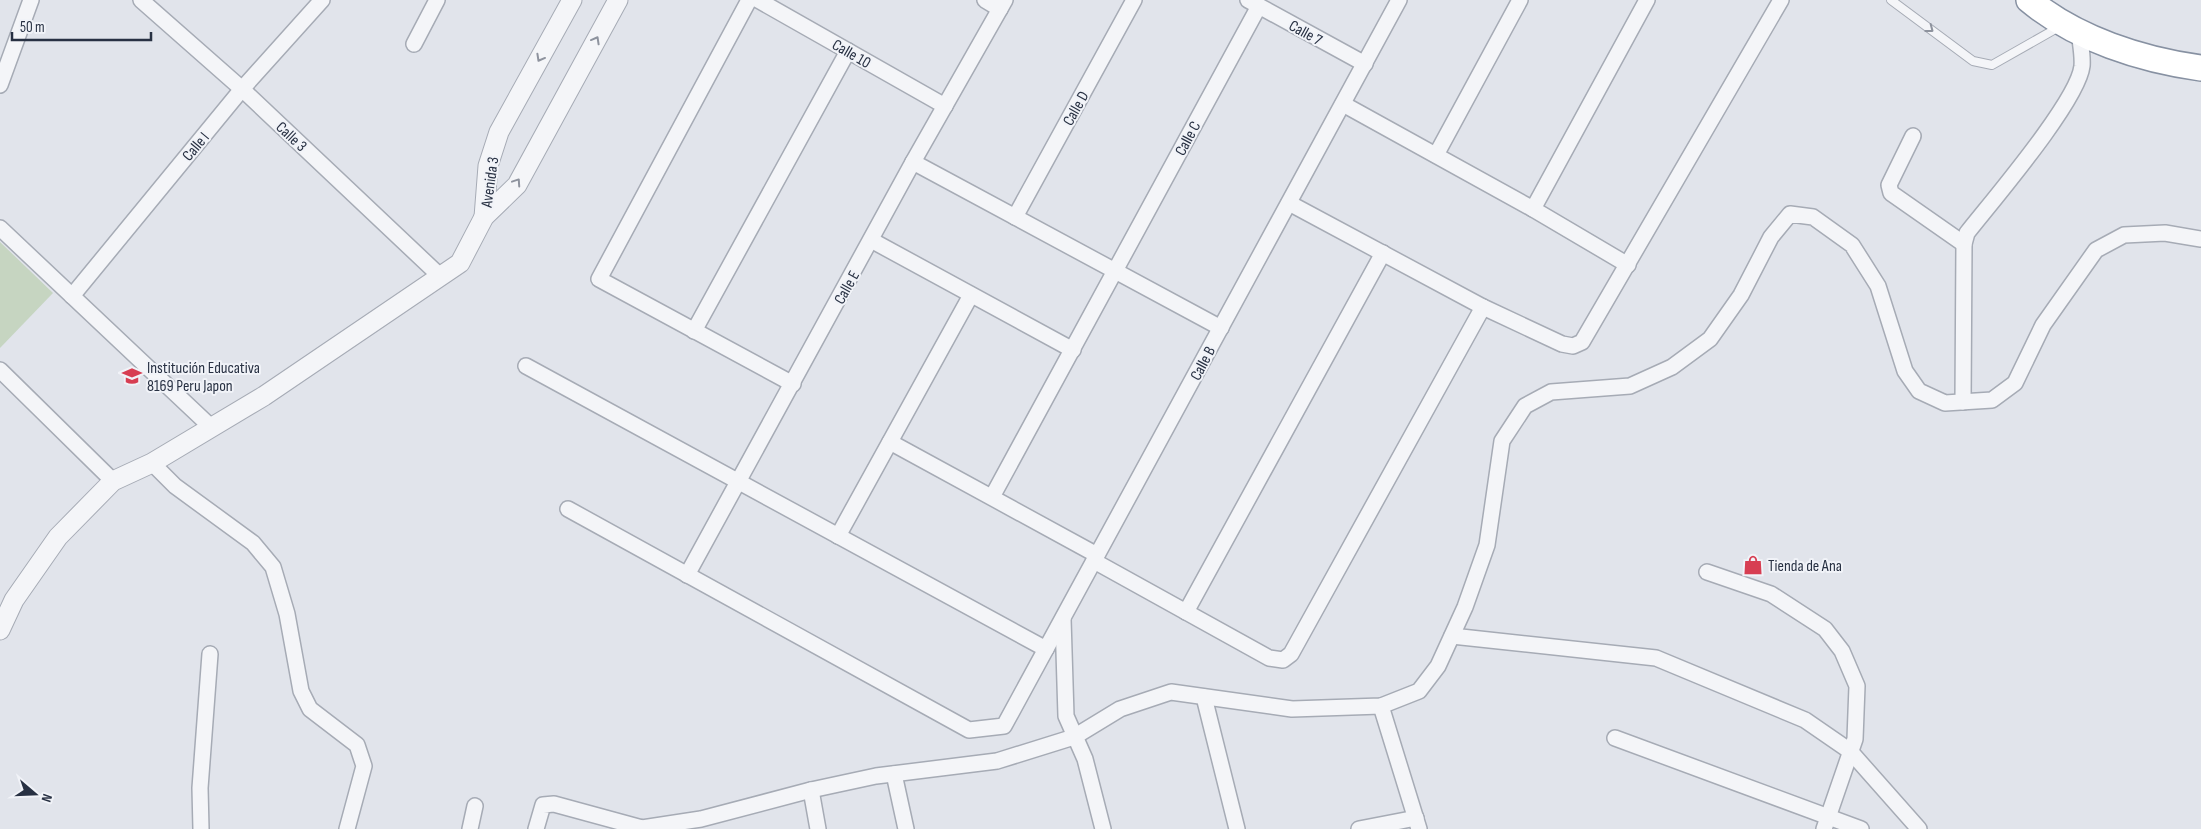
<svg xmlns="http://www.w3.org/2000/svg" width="2201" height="829" viewBox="0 0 2201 829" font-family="'Sofia Sans Condensed',sans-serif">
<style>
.green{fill:#c6d5c1}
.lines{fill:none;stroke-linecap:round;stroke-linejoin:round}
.service-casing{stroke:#a6abb5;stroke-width:10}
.minor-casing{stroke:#a6abb5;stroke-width:18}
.tertiary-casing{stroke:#a6abb5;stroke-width:21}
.trunk-casing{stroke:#8791a2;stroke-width:28}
.service{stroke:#f4f5f8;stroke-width:8}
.minor{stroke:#f4f5f8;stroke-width:15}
.tertiary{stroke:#f4f5f8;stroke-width:19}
.trunk{stroke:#fff;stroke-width:25}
.oneway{stroke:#8e939e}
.labels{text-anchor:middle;stroke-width:4;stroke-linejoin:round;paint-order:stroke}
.street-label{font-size:16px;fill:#283143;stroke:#f1f3f8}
.poi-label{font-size:16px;fill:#283143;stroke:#f1f3f8;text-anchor:start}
</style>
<rect width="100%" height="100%" fill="#e1e4eb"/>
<path class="green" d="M0,242L53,293L0,348Z"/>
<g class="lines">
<defs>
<path id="service" d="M1891,0L1973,61L1992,65L2059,27"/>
<g id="minor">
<path d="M141,0L242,89L440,276"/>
<path d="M749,0L599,279L793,384"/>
<path d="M758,0L945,106"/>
<path d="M985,0L1000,9"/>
<path d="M1248,0L1365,64"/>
<path d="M414,44L437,0"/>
<path d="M0,85L31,0"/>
<path d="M1343,104L1533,209L1628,265"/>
<path d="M1913,136L1889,185L1891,193L1964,244"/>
<path d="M1436,155L1520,0"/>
<path d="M913,162L1221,328"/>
<path d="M1289,203L1483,307L1562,344L1573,346L1582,342L1781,0"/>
<path d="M1533,209L1647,0"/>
<path d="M1015,217L1134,0"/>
<path d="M0,228L211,427"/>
<path d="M871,240L1073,350"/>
<path d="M72,296L242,89L322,0"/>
<path d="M694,331L848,51"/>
<path d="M526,366L1046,649"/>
<path d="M0,370L113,481"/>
<path d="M1963,402L1964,244L1967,233C1993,200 2078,101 2082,66C2083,55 2080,42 2079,31"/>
<path d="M890,442L1097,555"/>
<path d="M152,463L175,486L253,543L273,567L287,614L301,691L310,709L357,745L364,766L347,829"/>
<path d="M992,497L1259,6"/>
<path d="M568,509L969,730L1004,726L1399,0"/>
<path d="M838,536L971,295"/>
<path d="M1094,561L1269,658L1283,660L1291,654L1483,307"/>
<path d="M1707,572L1771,594L1825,629L1842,651L1857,686L1855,739L1824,829"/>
<path d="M687,575L913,162L1005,0"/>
<path d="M1186,612L1383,253"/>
<path d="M1063,619L1066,716L1085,759L1103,829"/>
<path d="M1452,636L1656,658L1805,720L1850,751L1919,829"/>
<path d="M1204,697L1237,829"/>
<path d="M1381,706L1419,829"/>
<path d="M1615,738L1861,829"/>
<path d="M894,774L906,829"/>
<path d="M811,790L818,829"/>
<path d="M201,829L200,788L210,654"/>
<path d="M470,829L475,806"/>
<path d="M536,829L543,805L554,804L642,828L701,819L811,790L876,776L997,761L1074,737L1120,709L1171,692L1292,709L1381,706L1419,691L1438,666L1465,607L1487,545L1502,441L1525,406L1551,392L1630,386L1672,367L1710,339L1741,295L1771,237L1790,214L1813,217L1852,245L1878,286L1905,371L1919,391L1945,403L1992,400L2015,383L2043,325L2096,250L2124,235L2165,233L2201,239"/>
<path d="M1359,829L1416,818"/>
</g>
<g id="tertiary">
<path d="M484,217L488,166L499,132L572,0"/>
<path d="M0,630L14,600L58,537L113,481L152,463L264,396L460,263L484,217L517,185L618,0"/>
</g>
<path id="trunk" d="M2029,0C2076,39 2142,60 2201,68"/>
</defs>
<use href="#service" class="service-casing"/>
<use href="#minor" class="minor-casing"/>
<use href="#tertiary" class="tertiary-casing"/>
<use href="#trunk" class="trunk-casing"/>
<use href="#service" class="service"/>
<use href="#minor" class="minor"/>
<use href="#tertiary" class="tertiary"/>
<use href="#trunk" class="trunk"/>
</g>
<defs><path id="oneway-chevron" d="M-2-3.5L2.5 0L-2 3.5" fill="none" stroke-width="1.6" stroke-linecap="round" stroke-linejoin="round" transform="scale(1.25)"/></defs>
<g class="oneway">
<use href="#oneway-chevron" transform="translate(1930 29) rotate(37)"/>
<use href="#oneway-chevron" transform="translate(596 40) rotate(-61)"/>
<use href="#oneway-chevron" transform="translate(540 58) rotate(119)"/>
<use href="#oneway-chevron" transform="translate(517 182) rotate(-56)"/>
</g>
<defs>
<symbol id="school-bare" viewBox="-9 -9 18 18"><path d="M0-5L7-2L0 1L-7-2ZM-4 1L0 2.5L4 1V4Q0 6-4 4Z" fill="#d73e52" stroke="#f1f3f8" stroke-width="2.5" paint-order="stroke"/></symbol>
<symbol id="shop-bare" viewBox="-9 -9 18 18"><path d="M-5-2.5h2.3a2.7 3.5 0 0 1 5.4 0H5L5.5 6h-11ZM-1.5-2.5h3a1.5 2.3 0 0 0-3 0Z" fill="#d73e52" stroke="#f1f3f8" stroke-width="2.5" paint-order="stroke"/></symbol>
</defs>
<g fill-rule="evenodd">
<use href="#school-bare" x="118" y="362" width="28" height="28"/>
<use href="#shop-bare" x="1739" y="551" width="28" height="28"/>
</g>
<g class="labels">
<g class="street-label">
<text transform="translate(1306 32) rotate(29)" y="6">Calle 7</text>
<text transform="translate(852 53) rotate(30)" y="6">Calle 10</text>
<text transform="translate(1075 108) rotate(-61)" y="6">Calle D</text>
<text transform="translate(292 136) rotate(43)" y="6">Calle 3</text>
<text transform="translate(1187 138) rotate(-62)" y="6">Calle C</text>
<text transform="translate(195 146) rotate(-50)" y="6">Calle I</text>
<text transform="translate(489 182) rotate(-82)" y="6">Avenida 3</text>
<text transform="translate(846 287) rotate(-61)" y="6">Calle E</text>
<text transform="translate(1202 363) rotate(-62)" y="6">Calle B</text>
</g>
<g class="poi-label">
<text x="147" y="373">Institución Educativa<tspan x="147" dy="18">8169 Peru Japon</tspan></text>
<text x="1768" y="571">Tienda de Ana</text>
</g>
</g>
<g transform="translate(35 794) rotate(109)" stroke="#f1f3f8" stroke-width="4" paint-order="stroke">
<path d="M0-4L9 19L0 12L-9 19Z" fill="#283143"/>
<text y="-8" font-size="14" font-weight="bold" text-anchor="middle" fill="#283143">N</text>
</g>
<path d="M12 32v8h139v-8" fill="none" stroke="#283143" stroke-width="2.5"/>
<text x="20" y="32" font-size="15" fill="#283143" stroke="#f1f3f8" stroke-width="4" paint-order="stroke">50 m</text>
</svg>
